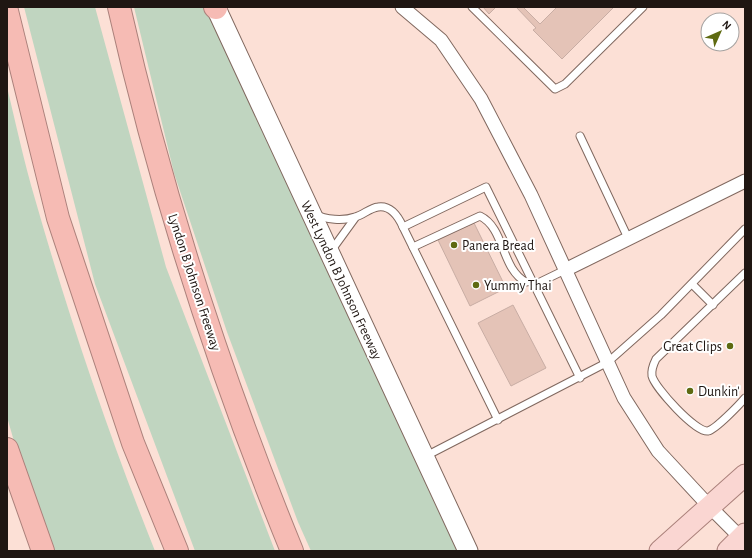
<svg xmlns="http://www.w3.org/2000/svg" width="752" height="558" viewBox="0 0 752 558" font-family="'Alegreya Sans',sans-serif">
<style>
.green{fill:#c0d5c0}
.building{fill:#e4c3b7;stroke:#c8ada4}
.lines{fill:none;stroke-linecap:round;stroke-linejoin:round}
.service-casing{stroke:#80685f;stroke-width:9}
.minor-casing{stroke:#80685f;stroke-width:15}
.secondary-casing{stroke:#80685f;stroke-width:21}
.primary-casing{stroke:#ab817b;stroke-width:23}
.motorway-casing{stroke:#ab817b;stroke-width:24}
.service{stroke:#fff;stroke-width:7}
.minor{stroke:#fff;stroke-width:13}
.secondary{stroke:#fff;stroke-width:19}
.primary{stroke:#fad6d2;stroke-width:21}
.motorway{stroke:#f6bbb4;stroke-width:22}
.poi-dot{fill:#5e6a11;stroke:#fff;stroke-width:1.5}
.labels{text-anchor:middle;stroke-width:4;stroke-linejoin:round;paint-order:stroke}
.poi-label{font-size:14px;fill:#1f1612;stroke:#fff;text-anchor:start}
.street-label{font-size:14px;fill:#1f1612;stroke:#fff}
</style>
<rect width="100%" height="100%" fill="#fce0d6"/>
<g class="green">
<path d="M24,7H95L166,267L275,551H195L95,284Z"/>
<path d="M134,7H205L457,551H311L298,522L227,332L174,173Z"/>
<path d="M7,87C16,124 24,162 35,199C69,318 109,436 155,551H53L22,469L7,417Z"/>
</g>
<g class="building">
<path d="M483,7H496L489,14Z"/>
<path d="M516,7H523L540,24L557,7H614L562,59L533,30L536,28Z"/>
<path d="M474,223L506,288L470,306L438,240Z"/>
<path d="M513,305L546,368L511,386L478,323Z"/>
</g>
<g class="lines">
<defs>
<g id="service">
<path d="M472,7L555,89L565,84L643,7"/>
<path d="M580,136L628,238"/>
<path d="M315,214C325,220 344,221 355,217C363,215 370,208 378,207C391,205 399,218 403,227"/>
<path d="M413,247L480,216C505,228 501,269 526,282L532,281"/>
<path d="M331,251L355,218"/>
<path d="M745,273L656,359C653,365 651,370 652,376C655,388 696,433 708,431C716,429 739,405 745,398"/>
<path d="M692,284L713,305"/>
<path d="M534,285L565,270"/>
<path d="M498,420L403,227L486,187L580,378"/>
<path d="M424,457L608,362L661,315L745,229"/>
</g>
<g id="minor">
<path d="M402,7L441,40L481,99L531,195L624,398L658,451L709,506L745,542"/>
<path d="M565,270L745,181"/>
</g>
<path id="secondary" d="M216,8L468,551"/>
<g id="primary">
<path d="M660,551L745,475"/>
<path d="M728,551L745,534"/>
</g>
<g id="motorway">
<path d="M119,7C161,193 220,375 292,551"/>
<path d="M215,7L216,8"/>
<path d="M7,11L58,218L133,443L177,551"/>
<path d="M7,449L43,551"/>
</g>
</defs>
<use href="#service" class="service-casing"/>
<use href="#minor" class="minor-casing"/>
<use href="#secondary" class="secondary-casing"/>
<use href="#primary" class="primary-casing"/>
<use href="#motorway" class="motorway-casing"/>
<use href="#service" class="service"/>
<use href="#minor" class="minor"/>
<use href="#secondary" class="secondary"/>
<use href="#primary" class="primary"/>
<use href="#motorway" class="motorway"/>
</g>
<g class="poi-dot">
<circle cx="454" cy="245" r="4"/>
<circle cx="476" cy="285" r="4"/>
<circle cx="730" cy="346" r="4"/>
<circle cx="690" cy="391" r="4"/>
</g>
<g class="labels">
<g class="poi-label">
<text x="462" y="250">Panera Bread</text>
<text x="484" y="290">Yummy Thai</text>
<text x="722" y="351" text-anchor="end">Great Clips</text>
<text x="698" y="396">Dunkin'</text>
</g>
<g class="street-label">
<text transform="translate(342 280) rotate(65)" y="5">West Lyndon B Johnson Freeway</text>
<text transform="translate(195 282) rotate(72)" y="5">Lyndon B Johnson Freeway</text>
</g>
</g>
<rect width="752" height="558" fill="none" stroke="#1f1612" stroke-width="16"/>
<g transform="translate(720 32) rotate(45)"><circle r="19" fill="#ffffff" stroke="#a5a2a0"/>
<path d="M0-3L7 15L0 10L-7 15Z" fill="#5e6a11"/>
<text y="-6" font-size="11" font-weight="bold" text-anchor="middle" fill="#1f1612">N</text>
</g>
</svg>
